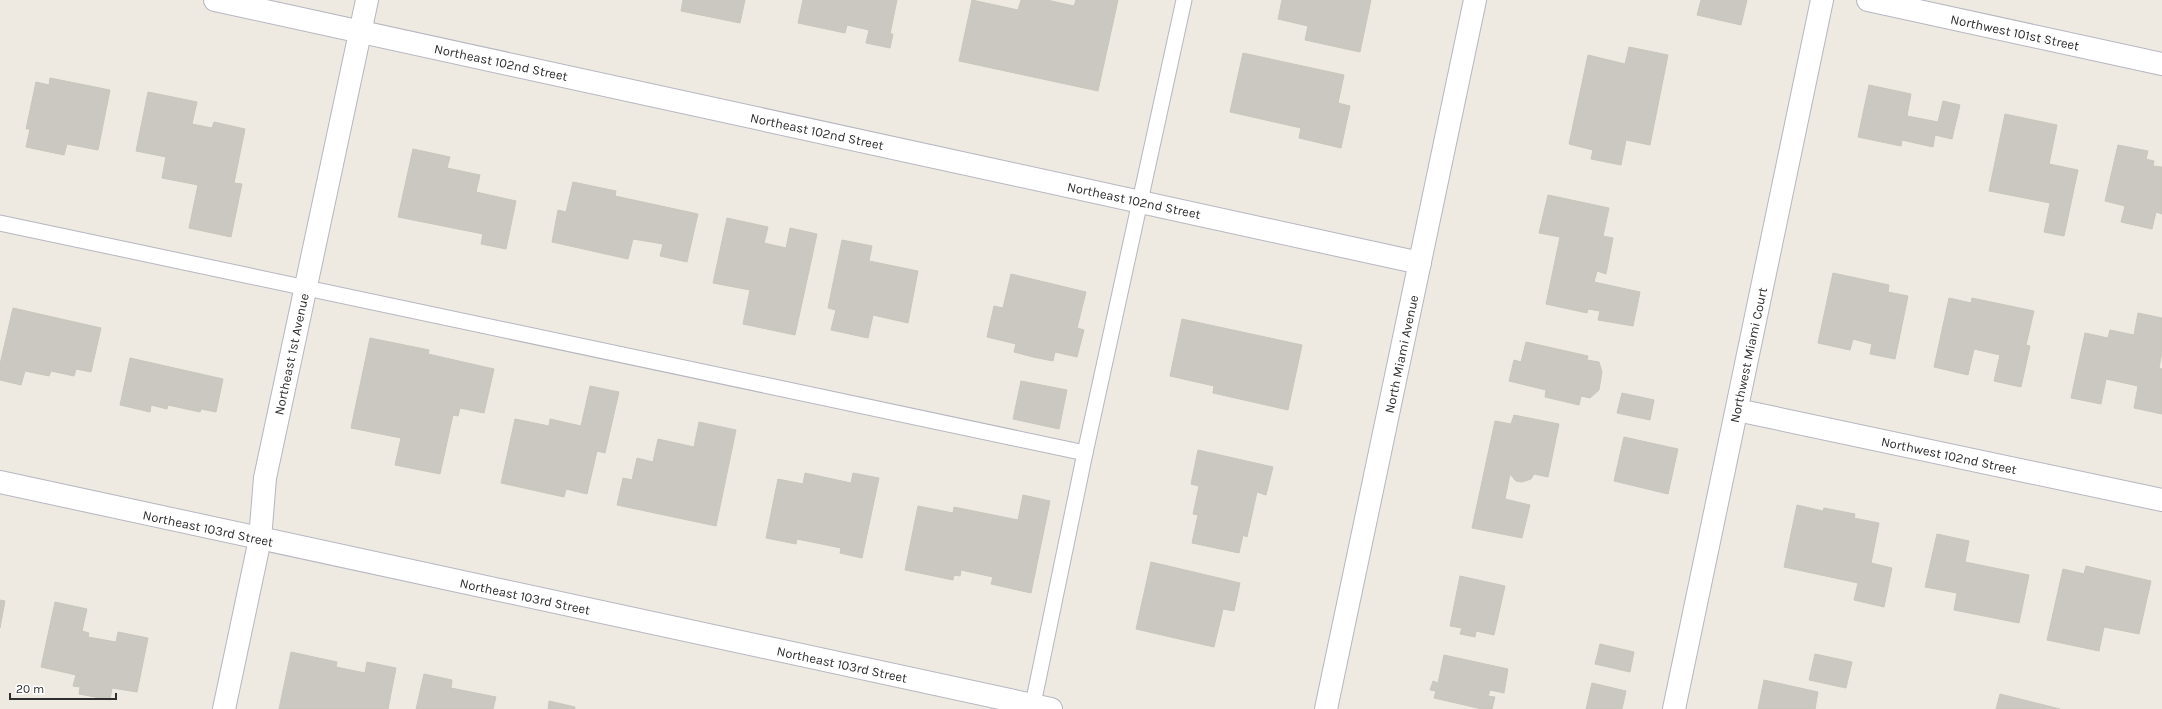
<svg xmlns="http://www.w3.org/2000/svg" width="2162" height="709" viewBox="0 0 2162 709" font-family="Karla,sans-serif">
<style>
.building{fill:#cac8c0;stroke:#c9c7bb}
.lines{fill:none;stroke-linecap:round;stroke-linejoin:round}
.service-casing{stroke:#b5b6c0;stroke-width:17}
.minor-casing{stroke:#b5b6c0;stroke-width:24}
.secondary-casing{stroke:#b5b6c0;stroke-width:24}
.service{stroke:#fff;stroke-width:15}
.minor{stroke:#fff;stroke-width:22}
.secondary{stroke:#fff;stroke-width:22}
.labels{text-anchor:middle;stroke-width:4;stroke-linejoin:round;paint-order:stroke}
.street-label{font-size:13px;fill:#2e2e2e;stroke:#fff}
</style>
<rect width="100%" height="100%" fill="#eeeae2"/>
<g class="building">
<path d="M683,0H745L740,23L681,11Z"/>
<path d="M803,0H897L890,34H893L890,48L866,43L869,30L847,25L845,33L798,23Z"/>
<path d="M972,0L1018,10L1021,0H1047L1074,6L1076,0H1118L1098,91L959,61Z"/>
<path d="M1282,0H1371L1360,52L1305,40L1308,26L1278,19Z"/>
<path d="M1701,0H1747L1741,25L1697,15Z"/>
<path d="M1629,47L1668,55L1650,145L1626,140L1621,165L1591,159L1593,150L1569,144L1588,55L1625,64Z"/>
<path d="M1243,53L1344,75L1338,103L1350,106L1341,148L1299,138L1301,128L1230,112Z"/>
<path d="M50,78L110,90L98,150L67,144L64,155L26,147L30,129H26L36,82L49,85Z"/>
<path d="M1869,85L1911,94L1907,116L1938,122L1943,101L1960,105L1952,139L1935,135L1933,147L1902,140L1901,146L1858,137Z"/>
<path d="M148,92L197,102L192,124L212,128L214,122L245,129L234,183L242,184L231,237L189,228L198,185L162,178L166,157L136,151Z"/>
<path d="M2005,114L2057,125L2049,164L2078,170L2064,236L2044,232L2050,203L1989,191Z"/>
<path d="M2118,145L2148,151L2146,159L2154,161L2153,166L2162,167V214L2156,212L2152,229L2121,222L2125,206L2105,201Z"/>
<path d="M413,149L450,157L447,168L480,175L476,192L516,201L506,249L481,244L483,234L398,217Z"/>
<path d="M573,182L616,191L615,196L698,214L687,262L660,256L663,244L633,239L628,259L552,242L558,210L566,212Z"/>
<path d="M1548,195L1609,208L1603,236L1613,238L1606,274L1597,271L1594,282L1640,292L1633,326L1598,320L1600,311L1588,309L1587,313L1546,304L1560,237L1539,233Z"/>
<path d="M727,218L768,227L764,243L786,248L790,228L817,234L795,335L743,324L750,290L713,283Z"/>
<path d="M842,240L872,246L869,261L918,271L908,323L873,315L868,338L831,330L836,310L828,308Z"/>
<path d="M1833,273L1889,285L1888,292L1908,296L1895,359L1870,354L1872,344L1853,339L1850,350L1818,343Z"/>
<path d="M1011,274L1086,292L1077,328L1084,330L1077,357L1055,352L1053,361L1033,357L1014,352L1016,344L987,337L994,306L1003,308Z"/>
<path d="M1949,298L1971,303L1972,298L2034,311L2026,345L2030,346L2021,387L1994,381L2000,355L1974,349L1968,375L1934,367Z"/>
<path d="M13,308L101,328L91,372L76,369L74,376L51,371L49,376L25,371L21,385L0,380V364Z"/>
<path d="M2138,313L2162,318V352L2159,368L2162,369V414L2134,408L2138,386L2106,379L2101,404L2071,398L2085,333L2108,338L2110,330L2134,335Z"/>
<path d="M1182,319L1302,345L1288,410L1213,393L1214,386L1170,376Z"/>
<path d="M370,338L429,350L428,354L494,369L484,413L460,408L458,416L453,415L440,474L395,465L401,438L351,428Z"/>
<path d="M1526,342L1588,356L1587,360L1599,362L1602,372L1599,390L1590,398L1581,396L1579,405L1545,397L1546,390L1509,381L1514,360L1521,362Z"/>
<path d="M130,358L223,379L216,412L201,409L200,412L168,405L167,409L151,405L150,412L120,405Z"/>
<path d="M1021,381L1067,390L1059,429L1013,419Z"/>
<path d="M590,386L619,392L605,453L597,451L587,494L566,489L564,497L501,483L515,419L549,426L550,419L581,426Z"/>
<path d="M1622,393L1654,400L1650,420L1617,413Z"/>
<path d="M1514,415L1559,424L1548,477L1534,474L1531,479L1522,482L1516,481L1510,474L1505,499L1530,505L1522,538L1472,528L1495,421L1511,424Z"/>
<path d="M699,422L736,430L716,526L617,505L623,478L632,480L637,458L653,462L658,439L694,447Z"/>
<path d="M1624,437L1678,449L1668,494L1614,481Z"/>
<path d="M1198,450L1273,467L1266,495L1257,492L1247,537L1243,535L1239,553L1192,543L1198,515L1193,514L1199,486L1191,484Z"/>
<path d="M805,473L851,483L853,473L879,478L862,558L840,553L841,548L797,539L796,544L766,538L778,479L803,484Z"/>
<path d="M1023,495L1050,501L1031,593L991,584L993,577L961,570L960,576L954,575L953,580L905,570L918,506L953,513L954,507L1018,520Z"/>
<path d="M1797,505L1823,511L1824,508L1855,514L1854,518L1879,523L1871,563L1892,568L1884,607L1854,600L1858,583L1784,567Z"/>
<path d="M1937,534L1969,541L1965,562L2029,575L2019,623L1954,610L1957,593L1925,587Z"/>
<path d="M1151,562L1240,583L1234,611L1223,609L1214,647L1136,629Z"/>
<path d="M2086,566L2151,581L2139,634L2104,627L2099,651L2047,640L2063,569L2084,574Z"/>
<path d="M1460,576L1505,586L1494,635L1476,631L1475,637L1460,634L1462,628L1450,626Z"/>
<path d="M0,600L5,601L0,628Z"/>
<path d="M55,602L87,609L82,631L89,633L88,637L116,642L118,632L148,638L137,692L112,688L110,700L79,694L80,687L73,686L76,675L41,667Z"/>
<path d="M1600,644L1634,652L1630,672L1595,664Z"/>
<path d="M291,652L337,662L336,667L365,673L367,662L396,668L388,709H279Z"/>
<path d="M1815,654L1852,662L1846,688L1809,680Z"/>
<path d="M1444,655L1508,669L1504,693L1490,690L1488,696L1495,697L1492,709H1482L1434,698L1436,691L1430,690L1433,681L1438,683Z"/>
<path d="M424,674L452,680L451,688L496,697L493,709H416Z"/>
<path d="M1764,680L1818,692L1815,709H1758Z"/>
<path d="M1592,683L1626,691L1622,709H1586Z"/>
<path d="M2000,694L2060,709H1996Z"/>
<path d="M549,701L575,707V709H548Z"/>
</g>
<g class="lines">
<defs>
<g id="service">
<path d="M0,223L1085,453"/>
<path d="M1032,709L1085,453L1184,0"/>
</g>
<g id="minor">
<path d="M215,0L1420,263"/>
<path d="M1868,0L2162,64"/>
<path d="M1737,410L2162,500"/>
<path d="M224,709L260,539L265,478L367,0"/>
<path d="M1674,709L1822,0"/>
</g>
<g id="secondary">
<path d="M0,482L1051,709"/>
<path d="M1326,709L1475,0"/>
</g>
</defs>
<use href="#service" class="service-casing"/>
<use href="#minor" class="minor-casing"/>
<use href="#secondary" class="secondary-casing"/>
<use href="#service" class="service"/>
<use href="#minor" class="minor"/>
<use href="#secondary" class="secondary"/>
</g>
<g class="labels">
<g class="street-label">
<text transform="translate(2015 32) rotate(12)" y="5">Northwest 101st Street</text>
<text transform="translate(501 62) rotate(12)" y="5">Northeast 102nd Street</text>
<text transform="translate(817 131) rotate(12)" y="5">Northeast 102nd Street</text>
<text transform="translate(1134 200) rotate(12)" y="5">Northeast 102nd Street</text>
<text transform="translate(291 354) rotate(-78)" y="5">Northeast 1st Avenue</text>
<text transform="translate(1401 354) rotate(-78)" y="5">North Miami Avenue</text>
<text transform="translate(1748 355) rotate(-78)" y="5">Northwest Miami Court</text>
<text transform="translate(1949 455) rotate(12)" y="5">Northwest 102nd Street</text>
<text transform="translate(208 528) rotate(12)" y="5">Northeast 103rd Street</text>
<text transform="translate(525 596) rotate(12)" y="5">Northeast 103rd Street</text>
<text transform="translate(842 664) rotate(12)" y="5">Northeast 103rd Street</text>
</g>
</g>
<path d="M10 693v6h106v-6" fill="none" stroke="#2e2e2e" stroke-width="2"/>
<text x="16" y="693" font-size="12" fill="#2e2e2e" stroke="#ffffff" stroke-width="3" paint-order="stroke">20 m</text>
</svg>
